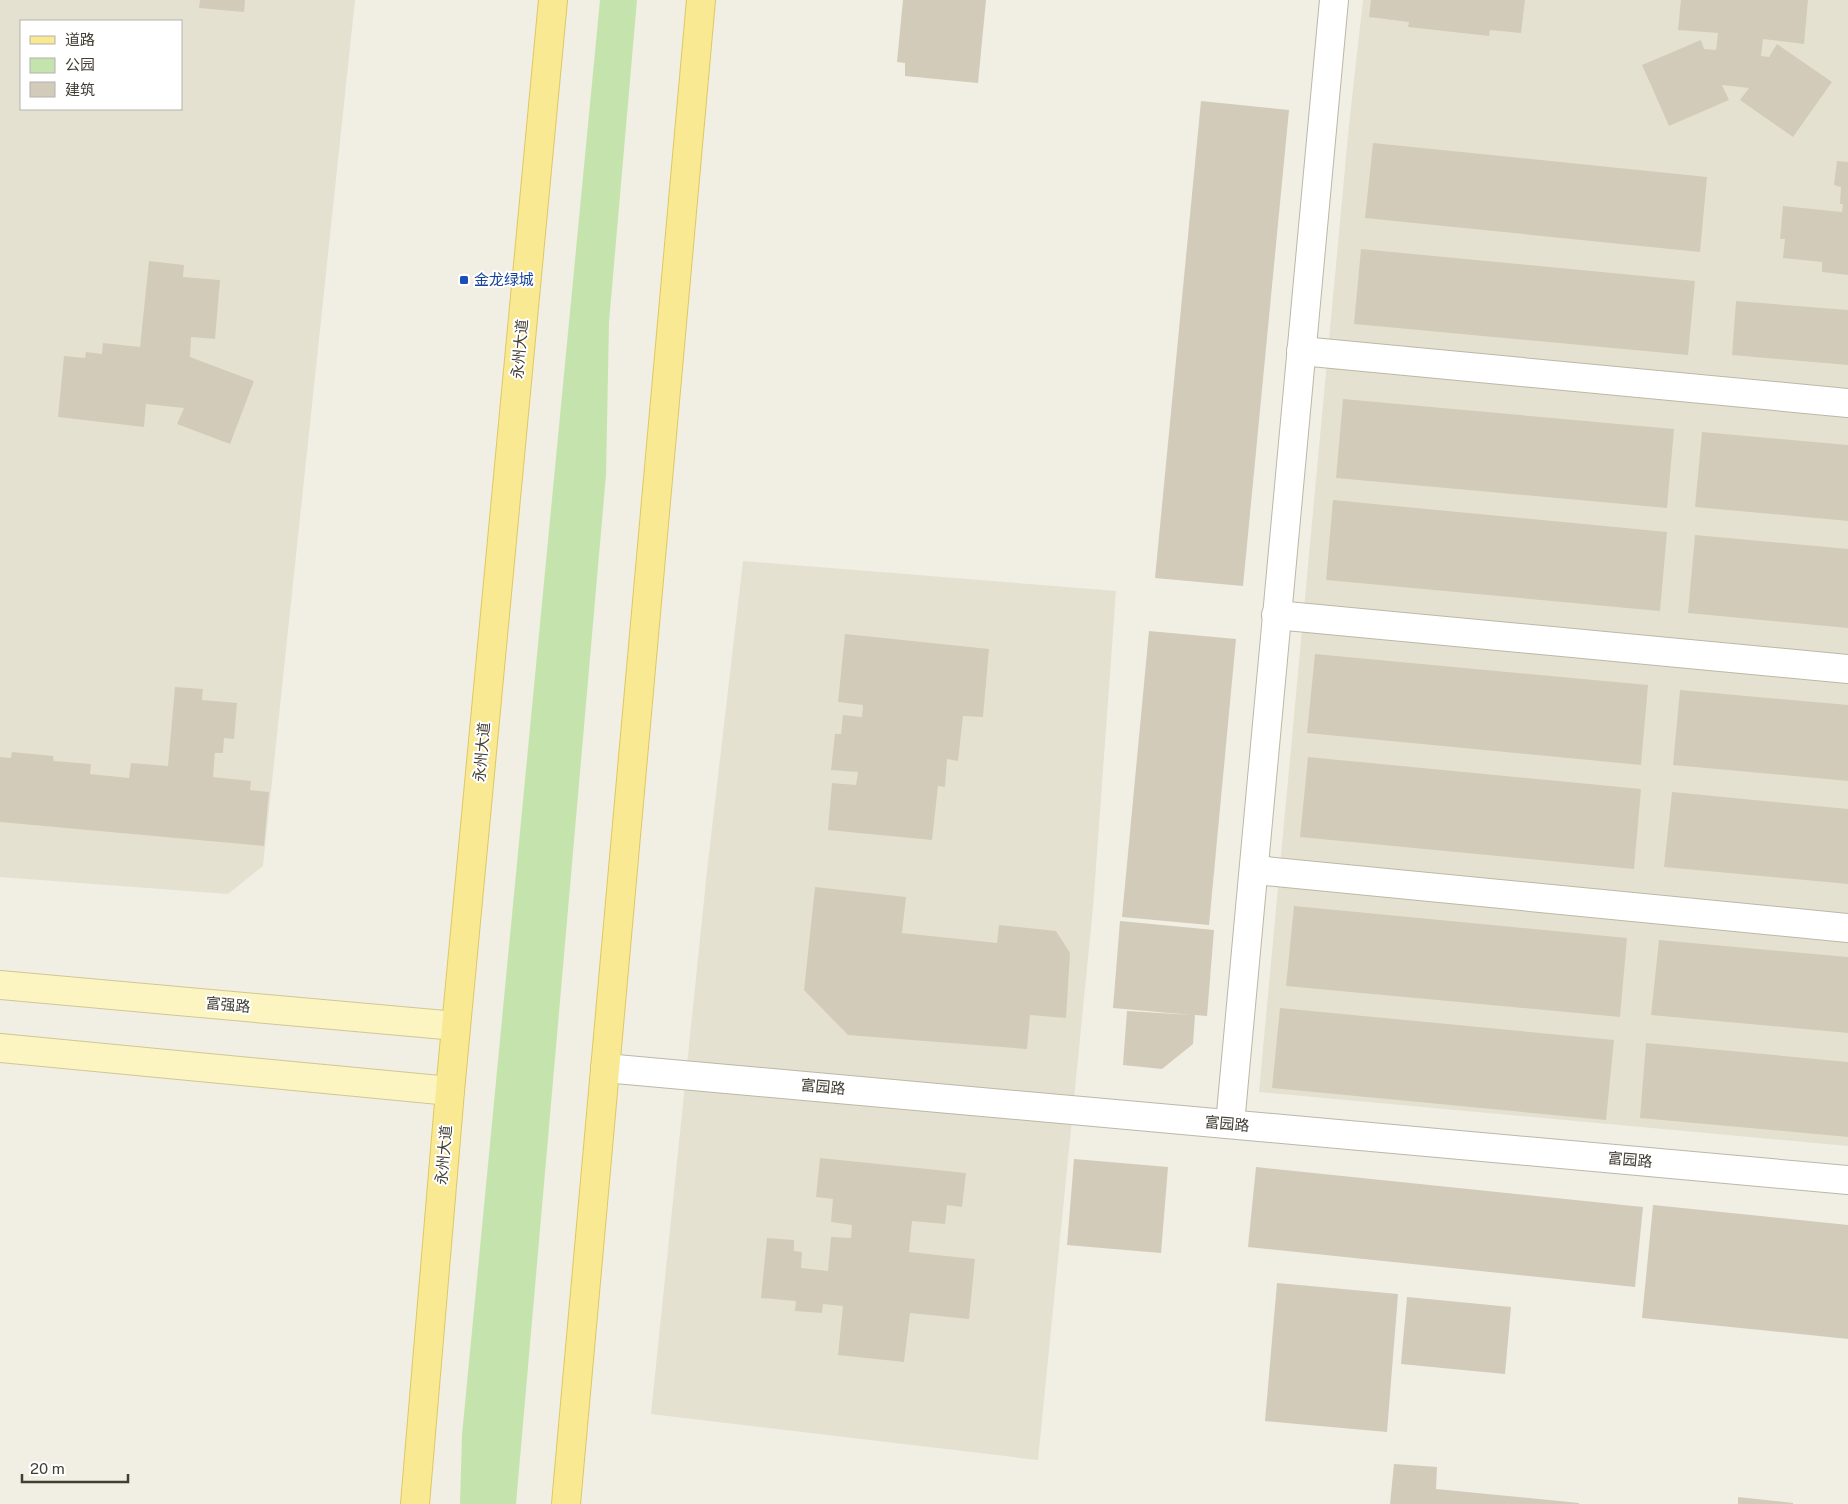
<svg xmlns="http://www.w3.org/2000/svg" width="1848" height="1504" viewBox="0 0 1848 1504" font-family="'Public Sans','Noto Sans SC',sans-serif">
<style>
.residential{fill:#e5e1d1;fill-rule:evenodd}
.green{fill:#c5e4ad}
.building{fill:#d2cbb9}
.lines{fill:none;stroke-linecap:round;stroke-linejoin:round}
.street-casing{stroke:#bcb7a6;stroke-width:30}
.secondary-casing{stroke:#cfc794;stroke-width:30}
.primary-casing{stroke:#dec864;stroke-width:30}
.street{stroke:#fff;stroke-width:28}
.secondary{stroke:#fcf5c2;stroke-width:28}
.primary{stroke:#fae993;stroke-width:28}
.transit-dot{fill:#1a4fb4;stroke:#fff;stroke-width:2}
.labels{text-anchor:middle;stroke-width:4;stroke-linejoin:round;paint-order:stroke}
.transit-label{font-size:15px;fill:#164399;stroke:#fff;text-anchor:start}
.street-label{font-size:15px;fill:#423e34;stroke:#fff}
</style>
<rect width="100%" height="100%" fill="#f1eee3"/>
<g class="residential">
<path d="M0,0H355L263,866L228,894L0,877ZM21,21H181V109H21Z"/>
<path d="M1363,0H1848V1146L1259,1092L1349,125Z"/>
<path d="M743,561L1116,591L1093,908L1038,1460L651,1414L707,871Z"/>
</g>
<path class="green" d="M600,0H637L609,322L606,475L516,1504H460L462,1435Z"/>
<g class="building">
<path d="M200,0H245L244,12L199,8Z"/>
<path d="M903,0H986L978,83L905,76V63L897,62Z"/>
<path d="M1371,0H1525L1521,33L1490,30L1489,36L1408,27L1409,22L1369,17Z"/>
<path d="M1681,0H1808L1804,44L1763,39L1761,56L1769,57L1777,44L1832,82L1793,137L1740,100L1749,88L1722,85L1729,100L1669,126L1642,65L1701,40L1704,49L1716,50L1718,33L1678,30Z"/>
<path d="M1201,101L1289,110L1243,586L1155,578Z"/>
<path d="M1373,143L1707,177L1700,252L1365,218Z"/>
<path d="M1837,161L1848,162V275L1822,272V262L1783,258L1785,239H1780L1783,206L1842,212L1843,204H1840L1841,187L1834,185Z"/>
<path d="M1361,249L1695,281L1688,355L1354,324Z"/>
<path d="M149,261L184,265L183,277L220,280L215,339L191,337L190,357L254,381L230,444L177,424L184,408L146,404L144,427L58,417L64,356L85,358L86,352L102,354L103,343L140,347Z"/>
<path d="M1736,301L1848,310V365L1732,355Z"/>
<path d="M1343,399L1674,429L1667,508L1336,478Z"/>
<path d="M1702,432L1848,445V521L1695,507Z"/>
<path d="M1333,500L1667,532L1660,611L1326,580Z"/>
<path d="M1695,535L1848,549V628L1688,613Z"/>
<path d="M1149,631L1236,639L1209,925L1122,917Z"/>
<path d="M845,634L989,649L983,717L963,716L958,761L947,759L945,787L938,786L932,840L828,830L832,783L856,785L858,772L831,770L835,734H841L843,715L862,717L863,705L838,702Z"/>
<path d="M1315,654L1648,685L1641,765L1307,733Z"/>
<path d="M175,687L203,689L202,700L237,703L234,739L224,738L223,753H215L213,777L251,781L250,790L269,792L264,846L0,822V757L11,758L12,752L53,756L54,761L91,764L90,774L129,778L131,763L168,766Z"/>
<path d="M1680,690L1848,705V781L1673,765Z"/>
<path d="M1308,757L1641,789L1634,869L1300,837Z"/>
<path d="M1672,792L1848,809V884L1664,867Z"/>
<path d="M815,887L906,897L902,933L997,943L999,925L1056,931L1070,953L1066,1018L1030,1015L1027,1049L848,1035L804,990Z"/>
<path d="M1294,906L1627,938L1620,1017L1286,986Z"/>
<path d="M1120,921L1214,930L1207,1016L1195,1015L1193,1044L1162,1069L1123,1065L1127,1011L1192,1015L1113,1008Z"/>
<path d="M1659,940L1848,957V1033L1651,1015Z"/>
<path d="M1280,1008L1614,1040L1606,1120L1272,1088Z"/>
<path d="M1646,1043L1848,1062V1137L1640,1118Z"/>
<path d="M820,1158L966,1173L962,1207L947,1205L945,1224L912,1221L909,1252L975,1259L969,1319L910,1313L904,1362L838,1355L843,1306L823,1304L822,1313L795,1311L796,1301L761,1298L767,1238L794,1240V1251L802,1252L801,1268L828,1271L831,1237L851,1238L852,1225L831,1222L833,1199L816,1197Z"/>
<path d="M1074,1159L1168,1167L1161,1253L1067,1245Z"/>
<path d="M1256,1167L1643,1207L1635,1287L1248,1247Z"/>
<path d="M1653,1205L1848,1225V1339L1642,1318Z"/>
<path d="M1277,1283L1398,1294L1387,1432L1265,1421Z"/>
<path d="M1407,1297L1511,1307L1505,1374L1401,1364Z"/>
<path d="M1394,1464L1437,1467L1436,1489L1579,1503V1504H1390Z"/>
<path d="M1738,1497L1793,1503V1504H1738Z"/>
</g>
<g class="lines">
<defs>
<g id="street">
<path d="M1301,351L1848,403"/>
<path d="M1276,615L1848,669"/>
<path d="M1255,870L1848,928"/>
<path d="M605,1068L1848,1180"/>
<path d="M1230,1124C1266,750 1299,375 1334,0"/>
</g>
<g id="secondary">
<path d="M0,985L456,1026"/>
<path d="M0,1048L450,1091"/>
</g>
<g id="primary">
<path d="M415,1504L450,1091L553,0"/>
<path d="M566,1504L701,0"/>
</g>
</defs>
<use href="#street" class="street-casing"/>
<use href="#secondary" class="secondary-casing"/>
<use href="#primary" class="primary-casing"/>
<use href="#street" class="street"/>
<use href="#secondary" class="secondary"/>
<use href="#primary" class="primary"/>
</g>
<rect class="transit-dot" x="459" y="275" width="10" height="10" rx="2.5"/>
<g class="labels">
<g class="transit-label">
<text x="474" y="285">金龙绿城</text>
</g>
<g class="street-label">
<text transform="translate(520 349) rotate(-85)" y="5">永州大道</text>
<text transform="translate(482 752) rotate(-85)" y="5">永州大道</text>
<text transform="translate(228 1005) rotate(5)" y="5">富强路</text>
<text transform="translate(823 1087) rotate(5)" y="5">富园路</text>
<text transform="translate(1227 1124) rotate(5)" y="5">富园路</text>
<text transform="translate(444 1155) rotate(-85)" y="5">永州大道</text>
<text transform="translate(1630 1160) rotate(5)" y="5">富园路</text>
</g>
</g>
<rect x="20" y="20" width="162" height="90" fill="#ffffff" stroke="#b3b2ae"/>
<rect x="30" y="36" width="25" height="8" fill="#fae993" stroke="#b3b2ae"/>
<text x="65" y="45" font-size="15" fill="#423e34">道路</text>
<rect x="30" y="58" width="25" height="15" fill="#c5e4ad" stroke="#b3b2ae"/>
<text x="65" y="70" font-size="15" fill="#423e34">公园</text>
<rect x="30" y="82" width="25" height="15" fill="#d2cbb9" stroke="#b3b2ae"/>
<text x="65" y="95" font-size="15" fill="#423e34">建筑</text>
<path d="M22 1474v8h106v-8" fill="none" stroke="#423e34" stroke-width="2.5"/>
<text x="30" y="1474" font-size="15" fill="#423e34" stroke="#ffffff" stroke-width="4" paint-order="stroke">20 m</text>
</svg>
